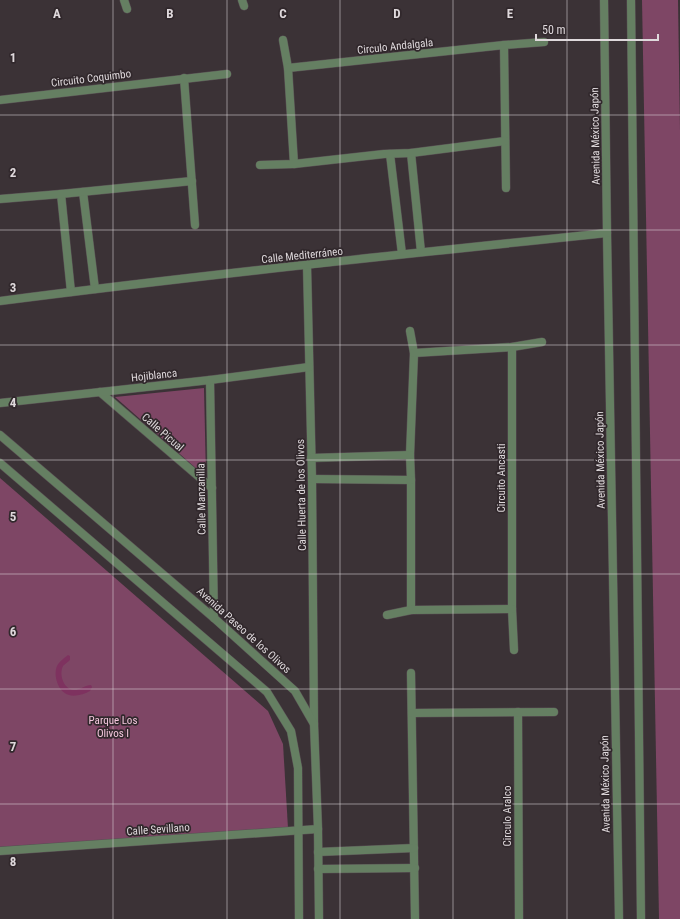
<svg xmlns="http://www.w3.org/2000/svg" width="680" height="919" viewBox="0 0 680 919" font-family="'Roboto Condensed',sans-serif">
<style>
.green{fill:#7e4665}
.water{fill:#7e325f}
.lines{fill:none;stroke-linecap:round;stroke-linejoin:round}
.minor-casing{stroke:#595054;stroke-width:9}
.tertiary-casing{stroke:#595054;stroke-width:9}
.minor{stroke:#657f62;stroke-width:8}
.tertiary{stroke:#657f62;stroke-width:8}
.grid{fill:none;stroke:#dfd9dc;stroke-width:1;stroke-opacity:0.55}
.labels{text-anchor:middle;stroke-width:3.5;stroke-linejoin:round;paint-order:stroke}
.street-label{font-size:11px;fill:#dfd9dc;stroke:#31282c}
.park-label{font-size:11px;fill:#f4c6dd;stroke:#31282c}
.grid-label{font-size:13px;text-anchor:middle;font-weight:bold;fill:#dfd9dc;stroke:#31282c;stroke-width:3.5;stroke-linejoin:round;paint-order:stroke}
</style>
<rect width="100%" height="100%" fill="#3b3236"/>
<g class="green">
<path d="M642,0H678L680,131V919H659Z"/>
<path d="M204,388L206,477L115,397Z"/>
<path d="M0,478L268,711L283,744L288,828L0,847Z"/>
</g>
<path class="water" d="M68,655L70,656V660C68,662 65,664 63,666C59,674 63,688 73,690C79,691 85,685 91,685L92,687L90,691C85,694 75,697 69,695C58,692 53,675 57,666C59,662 64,658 68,655Z"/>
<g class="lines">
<defs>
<g id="minor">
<path d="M124,0L127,9"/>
<path d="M242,0L244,6"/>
<path d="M604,0L607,233L619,919"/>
<path d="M283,40L288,68L294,164"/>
<path d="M504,45L506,188"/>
<path d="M288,68L504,45L544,42"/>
<path d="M184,78L195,225"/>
<path d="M0,100L227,74"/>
<path d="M411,153L421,252"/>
<path d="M390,154L402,254"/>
<path d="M260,165L294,164L384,154L411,153L505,141"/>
<path d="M83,192L95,289"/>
<path d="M61,194L71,292"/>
<path d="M0,199L61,194L192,181"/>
<path d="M307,265L312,479L314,724"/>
<path d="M0,301C202,275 405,254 607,233"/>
<path d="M410,331L414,353L410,455L411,480V610"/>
<path d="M512,347V609L514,650"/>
<path d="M414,353L512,347L542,342"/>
<path d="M210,380L214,618"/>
<path d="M100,392L212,488"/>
<path d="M0,403L210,380L309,367"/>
<path d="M311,458L410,455"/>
<path d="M312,479L411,480"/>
<path d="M387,615L411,610L512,609"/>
<path d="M411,673L415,919"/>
<path d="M518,712L519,919"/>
<path d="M412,713L554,712"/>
<path d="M0,851L318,829"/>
<path d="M318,852L414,848"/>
<path d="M318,869L415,868"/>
</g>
<g id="tertiary">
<path d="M631,0L641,919"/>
<path d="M0,435L214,618L295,691L314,724L318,829L319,919"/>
<path d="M0,463L267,692L291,731L298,768L299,919"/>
</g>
</defs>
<use href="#minor" class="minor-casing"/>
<use href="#tertiary" class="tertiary-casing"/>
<use href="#minor" class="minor"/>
<use href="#tertiary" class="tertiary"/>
</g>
<path class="grid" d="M113,0V919M227,0V919M340,0V919M453,0V919M567,0V919M0,115H680M0,230H680M0,345H680M0,460H680M0,574H680M0,689H680M0,804H680"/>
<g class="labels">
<g class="street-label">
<text transform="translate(395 46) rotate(-6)" y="4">Circulo Andalgala</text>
<text transform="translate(91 78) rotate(-7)" y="4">Circuito Coquimbo</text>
<text transform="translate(595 136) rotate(-91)" y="4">Avenida México Japón</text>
<text transform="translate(302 255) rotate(-6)" y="4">Calle Mediterráneo</text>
<text transform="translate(154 375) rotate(-6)" y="4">Hojiblanca</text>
<text transform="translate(163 432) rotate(41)" y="4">Calle Picual</text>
<text transform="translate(600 460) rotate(-91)" y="4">Avenida México Japón</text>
<text transform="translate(501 478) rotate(-90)" y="4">Circuito Ancasti</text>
<text transform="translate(301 495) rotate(-91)" y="4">Calle Huerta de los Olivos</text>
<text transform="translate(201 499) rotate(-91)" y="4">Calle Manzanilla</text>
<text transform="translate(244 630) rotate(42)" y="4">Avenida Paseo de los Olivos</text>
<text transform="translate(605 784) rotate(-91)" y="4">Avenida México Japón</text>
<text transform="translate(507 816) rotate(-90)" y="4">Circulo Aralco</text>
<text transform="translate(158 829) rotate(-4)" y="4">Calle Sevillano</text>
</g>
<g class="park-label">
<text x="113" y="724">Parque Los<tspan x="113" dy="13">Olivos I</tspan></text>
</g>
</g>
<g class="grid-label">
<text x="57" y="18">A</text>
<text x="170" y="18">B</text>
<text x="283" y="18">C</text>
<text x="397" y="18">D</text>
<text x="510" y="18">E</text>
<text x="13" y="62">1</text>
<text x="13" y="177">2</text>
<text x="13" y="292">3</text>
<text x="13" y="407">4</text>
<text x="13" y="521">5</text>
<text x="13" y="636">6</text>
<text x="13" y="751">7</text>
<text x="13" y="866">8</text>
</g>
<path d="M536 34v6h122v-6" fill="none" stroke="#dfd9dc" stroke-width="2"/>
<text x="542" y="34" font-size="12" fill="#dfd9dc" stroke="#31282c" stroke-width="3" paint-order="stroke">50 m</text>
</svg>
